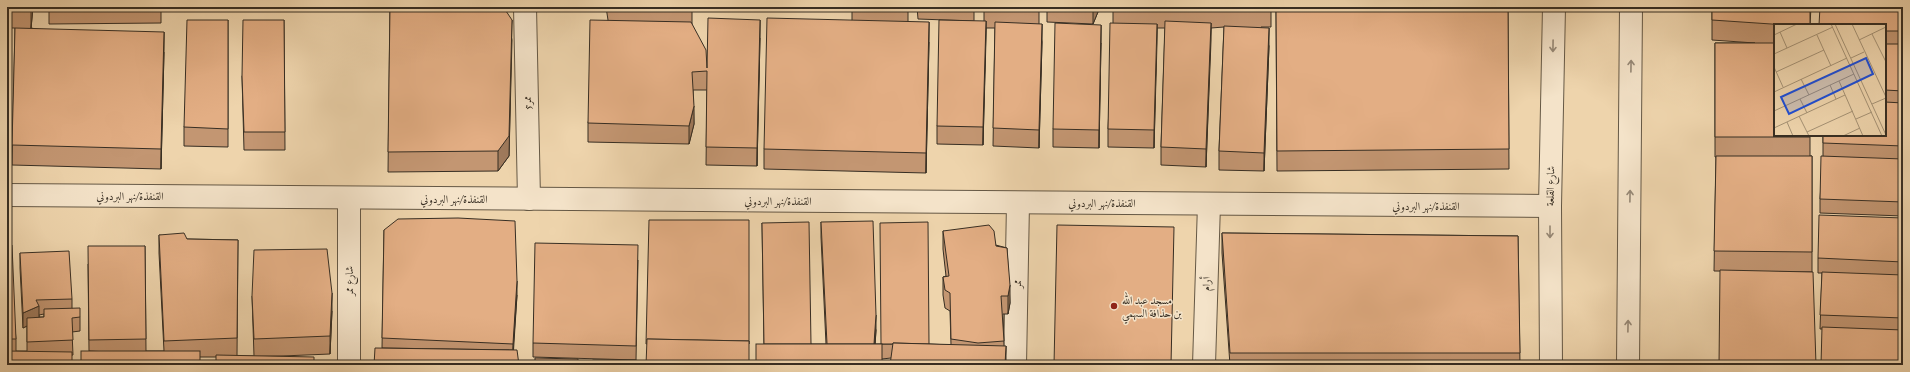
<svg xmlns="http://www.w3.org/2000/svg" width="1910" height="372" viewBox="0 0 1910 372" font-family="'IM FELL Great Primer',Amiri,serif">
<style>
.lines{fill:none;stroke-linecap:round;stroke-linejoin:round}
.minor-casing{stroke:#655845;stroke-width:24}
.tertiary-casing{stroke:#655845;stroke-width:24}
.minor{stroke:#f4e3c9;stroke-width:22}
.tertiary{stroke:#f4e3c9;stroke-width:22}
.wall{fill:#c39672;stroke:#372e23;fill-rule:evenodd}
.shaded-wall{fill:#9f7a5c;stroke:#372e23}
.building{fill:#e3ae84;stroke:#372e23}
.oneway{stroke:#968876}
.poi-dot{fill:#8f2418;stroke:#f4e3c9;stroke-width:1.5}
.labels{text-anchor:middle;stroke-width:3;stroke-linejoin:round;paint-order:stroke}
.street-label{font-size:11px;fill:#372e23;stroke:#f4e3c9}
.poi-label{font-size:11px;fill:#372e23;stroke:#f4e3c9;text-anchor:start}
.inset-road{fill:none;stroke:#a59275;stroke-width:1}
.view{fill:#1d4ed8;fill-opacity:0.15;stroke:#1d4ed8;stroke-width:2}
.inset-edge{fill:none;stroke:#372e23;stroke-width:2}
</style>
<rect width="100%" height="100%" fill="#eed4ac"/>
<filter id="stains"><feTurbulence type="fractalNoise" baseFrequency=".005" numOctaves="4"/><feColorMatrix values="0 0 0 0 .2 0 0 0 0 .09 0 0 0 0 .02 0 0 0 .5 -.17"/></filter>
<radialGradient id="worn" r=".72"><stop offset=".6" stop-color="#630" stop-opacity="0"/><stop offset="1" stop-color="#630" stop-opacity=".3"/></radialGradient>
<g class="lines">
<defs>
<g id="minor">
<path d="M525,7L529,199"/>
<path d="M7,195L1550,206"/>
<path d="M349,198V365"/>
<path d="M1015,365L1018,203"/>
<path d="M1204,365L1209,204"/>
</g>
<g id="tertiary">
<path d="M1551,365L1550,206L1554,7"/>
<path d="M1628,365L1631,7"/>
</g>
</defs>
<use href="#minor" class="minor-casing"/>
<use href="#tertiary" class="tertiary-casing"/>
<use href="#minor" class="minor"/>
<use href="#tertiary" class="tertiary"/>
</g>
<g class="wall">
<path d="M7,7H33L31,28L164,52L161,169L12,165L15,28H7Z"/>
<path d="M49,7H161V23L49,24Z"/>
<path d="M183,7H206L183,8Z"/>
<path d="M390,7H506V11L512,40L509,156L498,171L388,172Z"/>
<path d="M606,7H692V25L707,68L760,38L757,166L706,165L707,90H693L694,124L689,144L588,142V123L608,20Z"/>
<path d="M852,7H908V22L929,42L926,173L764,169V149L852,20Z"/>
<path d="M917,7H974V21L918,19Z"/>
<path d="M984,7H1039V24L1042,42L1039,148L993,146L995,28H986L983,145L937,144V126L984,21Z"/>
<path d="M1047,7H1100L1093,24L1047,22Z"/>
<path d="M1113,7H1271V27H1261L1269,46L1264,171L1219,170V151L1224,27L1211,28L1206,167L1161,165V147L1165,28H1157L1154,148L1108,147V129L1113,23Z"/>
<path d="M1276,7H1508L1509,169L1277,171Z"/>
<path d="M1712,7H1811L1810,25H1775V135H1810V156H1812V272L1714,271L1716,157H1715V43H1755L1712,40Z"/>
<path d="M1903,7V216L1820,213V199L1823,156V135H1885V25Z"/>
<path d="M228,20V147L184,146V127Z"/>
<path d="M284,20L285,150H244L242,76Z"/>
<path d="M1101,43L1099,148L1053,147V129Z"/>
<path d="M1903,218V365L1822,329H1820L1822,273H1818V258Z"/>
<path d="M821,222L876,330L875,344H929L951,345L950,311L945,308L943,295V277L946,276L943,249V231L1007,248L1010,303L1008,314H1003L1004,346L1006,365L891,358L882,359L764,344L762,223L811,344H826L821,237Z"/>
<path d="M384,230L517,295L513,350L382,348Z"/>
<path d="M1222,233L1518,236L1520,365H1230L1222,253Z"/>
<path d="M159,235L187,239L238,240L237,356H254L252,296L332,311L330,354L282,356L216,357H200L89,351L88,264L145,246L146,351H164L159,253Z"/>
<path d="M7,245L16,339V351H27V326L23,328L20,268V253L72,299V308L80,317V331L72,332L73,355L7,365ZM44,314V317H39V315Z"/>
<path d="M638,260L636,360L533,357V343Z"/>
</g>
<g class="shaded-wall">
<path d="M31,7H33L31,29Z"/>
<path d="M1093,7H1100L1093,24Z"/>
<path d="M512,20L509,156L498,171V151Z"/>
<path d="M760,20V38L757,166V148Z"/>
<path d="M986,21V39L983,145V127Z"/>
<path d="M929,22V42L926,173V153Z"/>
<path d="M1211,23V41L1206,167V149Z"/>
<path d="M1042,24V42L1039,148V130Z"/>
<path d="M1157,24V43L1154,148V130Z"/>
<path d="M1101,25V43L1099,148V130Z"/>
<path d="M1269,28V46L1264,171V153Z"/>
<path d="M164,32V52L161,169V149Z"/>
<path d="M694,106V124L689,144V126Z"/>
<path d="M517,281V295L513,358V344Z"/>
<path d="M1010,285V303L1008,314V296Z"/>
<path d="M332,293V311L330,354V336Z"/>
<path d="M39,306V320L23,328V313Z"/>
<path d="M876,315V330L874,362V347Z"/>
<path d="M1006,346V365H1005Z"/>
</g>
<g class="building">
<path d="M7,7H31V9Z"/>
<path d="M390,7L504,8L512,20L509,136L498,151L388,152Z"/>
<path d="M609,7H692V11L609,10Z"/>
<path d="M984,7H1039V10L984,9Z"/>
<path d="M1113,7H1268L1113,8Z"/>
<path d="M1276,7H1508L1509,149L1277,151Z"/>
<path d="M1712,7H1810V25H1786L1712,20Z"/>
<path d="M1820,7H1903V31H1885V25H1819Z"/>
<path d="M708,18L760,20L757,148L706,147L707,71L692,72L694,106L689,126L588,123L590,20L691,22L706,50L707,68Z"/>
<path d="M767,18L929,22L926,153L764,149Z"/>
<path d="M187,20H228V129L184,127Z"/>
<path d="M243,20H284L285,132H244L242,76Z"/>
<path d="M939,20L986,21L983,127L937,126Z"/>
<path d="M1165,21L1211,23L1206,149L1161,147Z"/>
<path d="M995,22L1042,24L1039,130L993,128Z"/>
<path d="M1055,23L1101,25L1099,130L1053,129Z"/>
<path d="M1110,23L1157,24L1154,130L1108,129Z"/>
<path d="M1224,26L1269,28L1264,153L1219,151Z"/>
<path d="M15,28L164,32L161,149L12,145Z"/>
<path d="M1715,43H1775V135H1810V137H1715Z"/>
<path d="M1885,44H1903V91L1885,90Z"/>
<path d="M1885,102L1903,103V146L1823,143V135H1885Z"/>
<path d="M1716,156H1812V252L1714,251Z"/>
<path d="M1821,156L1903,159V202L1820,199Z"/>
<path d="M1819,215L1903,218V262L1818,258Z"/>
<path d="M458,218L515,221L517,281L513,344L382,338L384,230L398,219Z"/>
<path d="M649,220H749V344V341L647,339V344H646Z"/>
<path d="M873,221L876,315L874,344H827L821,222Z"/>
<path d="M809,222L811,344H764L762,223Z"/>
<path d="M928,222L929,344L893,343V344H881L880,223Z"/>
<path d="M989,225L994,231L996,246L1007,248L1010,285L1008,296H1001L1004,341L978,343L951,339L950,293L945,290L943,277L949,276L943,231Z"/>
<path d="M1057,225L1174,227L1171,365H1054Z"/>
<path d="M184,233L187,239L238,240L237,338L164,341L159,235Z"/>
<path d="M1222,233L1518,236L1520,353H1230Z"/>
<path d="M535,243L638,245L636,346L533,343Z"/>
<path d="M7,245H12L16,339H7Z"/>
<path d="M88,246H145L146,339L89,340Z"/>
<path d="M327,249L332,293L330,336L254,339L252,296L254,250Z"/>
<path d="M69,251L72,299L36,300L39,306L23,313L20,253Z"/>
<path d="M1720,270L1813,272L1816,365H1719Z"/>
<path d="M1822,272L1903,275V318L1820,315Z"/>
<path d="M80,308V317L72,318L73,340L27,342V318L44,317V309Z"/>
<path d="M1822,327L1903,330V365H1821Z"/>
<path d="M647,339L749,341V365H646Z"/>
<path d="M893,343L1006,346L1005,365H890Z"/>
<rect x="756" y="344" width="126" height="21"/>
<path d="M375,348L517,350L519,365H374Z"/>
<path d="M7,351L72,352V365H7Z"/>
<rect x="81" y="351" width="119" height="14"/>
<path d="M216,355L314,357V365H216Z"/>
<path d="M535,358L578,359V365H535Z"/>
<rect x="593" y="360" width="43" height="5"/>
</g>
<defs><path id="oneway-shaft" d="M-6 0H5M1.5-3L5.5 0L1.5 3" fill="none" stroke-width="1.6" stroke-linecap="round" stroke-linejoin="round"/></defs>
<g class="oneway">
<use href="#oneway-shaft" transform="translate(1553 46) rotate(91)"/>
<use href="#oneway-shaft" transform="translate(1631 66) rotate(-89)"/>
<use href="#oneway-shaft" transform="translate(1630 196) rotate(-89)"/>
<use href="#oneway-shaft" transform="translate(1550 232) rotate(90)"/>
<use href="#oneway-shaft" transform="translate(1628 326) rotate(-89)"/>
</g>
<circle class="poi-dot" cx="1114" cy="306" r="4"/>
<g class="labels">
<g class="street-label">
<text transform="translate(527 103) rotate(-91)" y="4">ممر5</text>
<text transform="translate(1550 186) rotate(-89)" y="4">شارع القلعة</text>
<text x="130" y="200">القنفذة/نهر البردوني</text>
<text x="454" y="203">القنفذة/نهر البردوني</text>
<text x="778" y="205">القنفذة/نهر البردوني</text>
<text x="1102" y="207">القنفذة/نهر البردوني</text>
<text x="1426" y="210">القنفذة/نهر البردوني</text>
<text transform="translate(349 281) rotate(-90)" y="4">شارع ممر</text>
<text transform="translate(1017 284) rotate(-90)" y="4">ممر</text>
<text transform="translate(1206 284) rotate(-87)" y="4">أرام</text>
</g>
<g class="poi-label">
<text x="1122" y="304">مسجد عبد الله<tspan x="1122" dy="13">بن حذافة السهمي</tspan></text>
</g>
</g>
<g transform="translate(1774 24)">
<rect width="112" height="112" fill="#eed4ac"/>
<path class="inset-road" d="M57,0L108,112M61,0L112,111M78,0L112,73M6,8L13,24M98,10L112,38M0,11L23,0M43,11L57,42M85,16L112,3M0,30L59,3M77,34L90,28M0,43L9,63M2,48L50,26M27,55L35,71M65,57L89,112M56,61L62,75M0,68L73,34M26,75L33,89M98,80L112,74M0,87L80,50M25,92L35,112M82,95L98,88M13,98L19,112M0,104L71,71M33,108L79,87M69,112L86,104"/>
<path class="view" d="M92,34L99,50L15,90L7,73Z"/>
<rect width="112" height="112" class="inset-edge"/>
</g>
<rect width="1910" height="372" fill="none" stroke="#eed4ac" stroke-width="24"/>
<rect x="8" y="8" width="1894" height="356" fill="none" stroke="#372e23" stroke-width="2"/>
<rect x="12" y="12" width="1886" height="348" fill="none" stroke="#372e23"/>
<rect width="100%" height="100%" filter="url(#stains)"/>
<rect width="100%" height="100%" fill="url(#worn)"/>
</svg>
